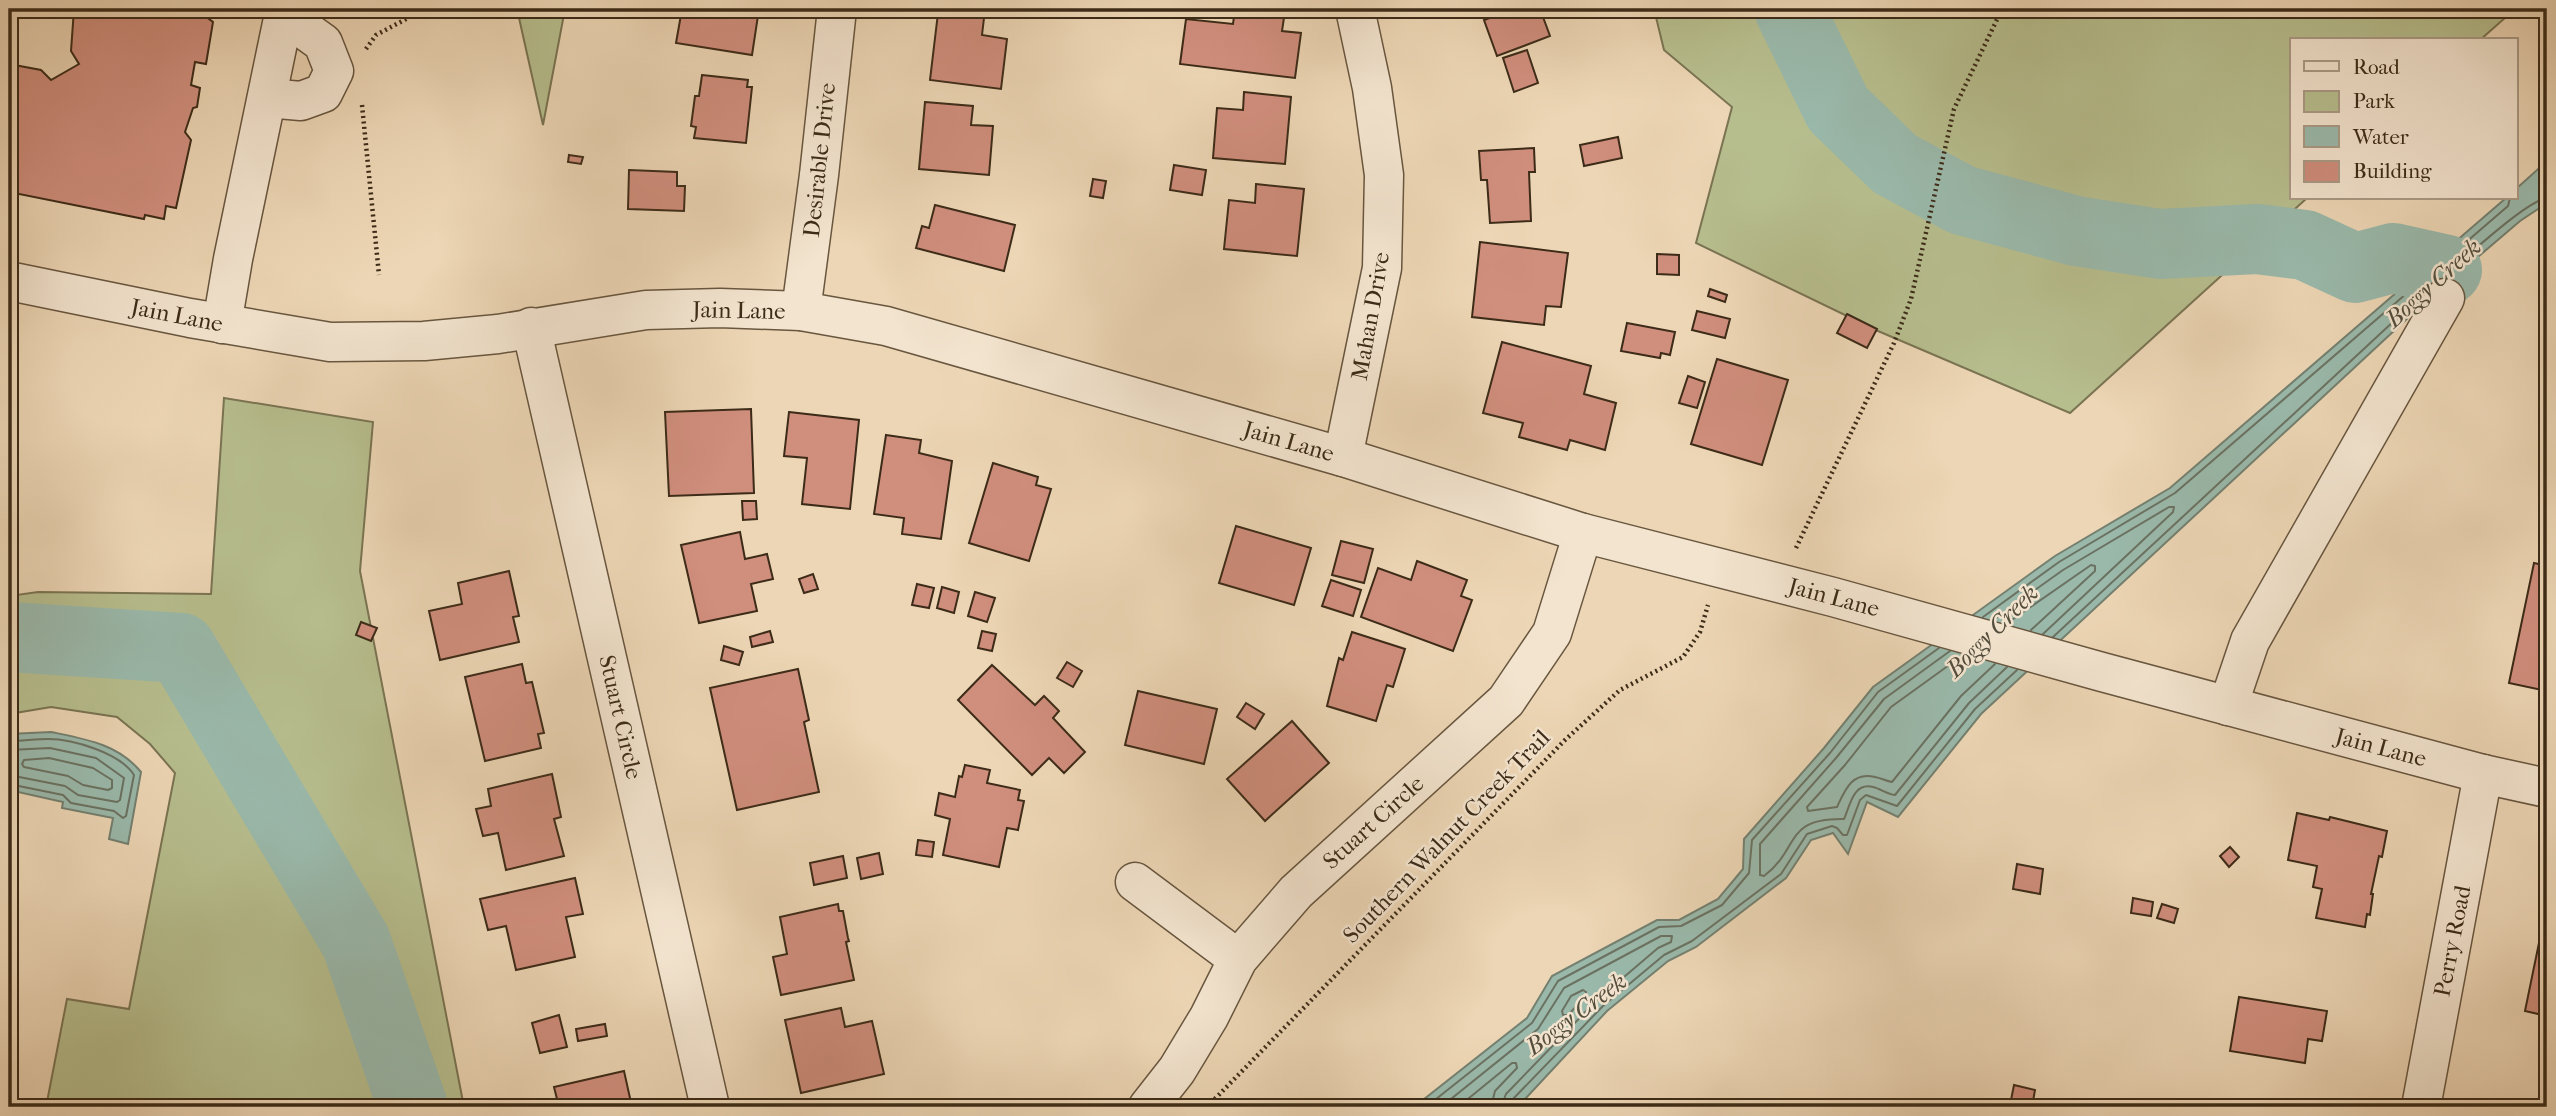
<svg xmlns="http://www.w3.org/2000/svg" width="2556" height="1116" viewBox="0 0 2556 1116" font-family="'IM FELL French Canon',serif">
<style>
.green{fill:#b7be8e;stroke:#7a7453;stroke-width:2}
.water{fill:#9ab9ab;stroke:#748070;stroke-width:2}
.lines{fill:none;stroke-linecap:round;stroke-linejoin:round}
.shore{stroke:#6b7262;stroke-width:2}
.river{stroke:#9ab9ab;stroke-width:70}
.building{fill:#d08e7d;stroke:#3c2b18;stroke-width:2}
.minor-casing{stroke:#68563f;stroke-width:41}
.path{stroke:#3c2b18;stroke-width:4.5;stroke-dasharray:2 3.5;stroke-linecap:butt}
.minor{stroke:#f3e4cf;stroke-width:38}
.labels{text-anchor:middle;stroke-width:5;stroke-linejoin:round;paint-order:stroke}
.street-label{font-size:23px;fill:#3c2b18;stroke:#f3e4cf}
.water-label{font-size:24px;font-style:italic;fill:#544e3d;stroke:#f3e4cf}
</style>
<rect width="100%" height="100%" fill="#edd6b5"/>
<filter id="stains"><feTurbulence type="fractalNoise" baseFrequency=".00286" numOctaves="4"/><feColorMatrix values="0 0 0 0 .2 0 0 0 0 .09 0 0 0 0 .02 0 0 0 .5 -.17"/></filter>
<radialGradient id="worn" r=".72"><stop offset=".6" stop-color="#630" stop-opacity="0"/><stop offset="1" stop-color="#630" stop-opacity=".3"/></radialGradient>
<g class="green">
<path d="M517,9H565L543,125Z"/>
<path d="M1654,9H2515L2480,40H2292V198H2307L2070,413L1878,331L1696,243L1732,107L1664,50Z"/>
<path d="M224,398L373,422L360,571L464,1107H46L67,999L129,1009L175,773L150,744L117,717L51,707L9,714V596L38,592L211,594Z"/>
</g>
<g class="water">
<path d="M2547,161V203L2520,221L2424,303L1981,714L1898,817L1867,802L1848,854L1833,833L1811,840L1786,878L1696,947L1668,961L1607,1011L1526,1098L1514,1107H1414L1527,1018L1552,976L1657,920H1679L1718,899L1743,869L1744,839L1824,748L1873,687L2055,556L2170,488L2506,198H2516V189Z"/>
<path d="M51,732C85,739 118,744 141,772L128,844L109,839L113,818L62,808L63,802L9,790V734Z"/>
</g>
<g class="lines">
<g class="shore">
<path d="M2443,277C2462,261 2527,200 2547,198"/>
<path d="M1983,617L2059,562L2175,493L2508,206L2510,198"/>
<path d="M1993,620L2063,570L2169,507H2174L2173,512L2043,634"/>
<path d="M2006,624L2091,565L2095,566V571L2031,630"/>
<path d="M2053,637L2422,295"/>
<path d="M1950,651L1884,699L1836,758L1760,844V875L1764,876C1801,848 1783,818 1844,819C1850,806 1853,782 1873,787C1881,789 1887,794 1895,795L1969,703L2007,667"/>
<path d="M1963,655L1891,707L1845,765L1807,807L1808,811L1837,807C1845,790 1852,771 1875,777C1881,778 1886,781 1892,782L1961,696L1995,664"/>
<path d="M9,741C22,741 35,739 48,739C73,739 120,753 134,775L126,816L123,818L114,811L71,803L63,795L9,784"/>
<path d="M9,750L50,748L96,758L124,778L120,800L117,802L78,795L65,786L9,775"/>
<path d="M49,758L93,768L112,780V788L108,790L83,785L68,776L24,767L22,764L24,760Z"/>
<path d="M1583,990L1586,992V996L1568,1015H1563L1562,1011L1571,996Z"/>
<path d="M1426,1107L1532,1023L1558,981L1659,927L1681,926L1722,905L1749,873L1752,840L1830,753L1878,692L1939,648"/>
<path d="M1441,1107L1538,1029L1564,988L1661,936H1672L1671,942L1658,948L1597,1000L1506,1094L1501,1107"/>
<path d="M1458,1107L1512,1063H1516L1517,1068L1495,1091L1491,1107"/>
<path d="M1510,1107L1512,1100L1603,1006L1664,955L1692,941L1781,874L1807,834L1832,826L1837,828L1843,835H1847L1860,800L1866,795L1897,806L1975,709L2017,670"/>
</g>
<g class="river">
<path d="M1789,9L1838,109L1895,164L1962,200L2076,231L2160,244L2257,239L2305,245L2355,268L2393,258L2447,270"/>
<path d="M9,637L181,648L356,942L413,1107"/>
</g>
</g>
<g class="building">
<path d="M74,9H206L205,16L213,22L206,64L195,62L191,85L200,88L197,107L193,108L185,132L191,140L176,208L166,206L164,219L145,215L144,219L9,192V64L41,70L51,80L79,64L71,51Z"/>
<path d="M682,9H759L752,55L676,43Z"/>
<path d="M1235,9L1285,11L1282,31L1301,33L1295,78L1180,64L1186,19L1233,24Z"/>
<path d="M1515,9H1540L1550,36L1497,56L1484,20Z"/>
<path d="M938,13L984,18L982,35L1007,39L1001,89L930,80Z"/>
<path d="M1527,50L1538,83L1514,92L1503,58Z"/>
<path d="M702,75L748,80L747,87H752L746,143L694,138L696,127L691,126L695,96H699Z"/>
<path d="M1244,92L1291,97L1285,164L1213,158L1217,108L1243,110Z"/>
<path d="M925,102L973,106L971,125L993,126L989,175L919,169Z"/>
<path d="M1618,137L1622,158L1584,166L1580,145Z"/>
<path d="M1534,148L1535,172H1529L1531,221L1490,223L1487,180H1481L1479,151Z"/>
<path d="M569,155L583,157L581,164L568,162Z"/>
<path d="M1174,165L1206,170L1202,195L1170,190Z"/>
<path d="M629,170L677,172V186H685L684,211L628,209Z"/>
<path d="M1093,179L1106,181L1103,198L1090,196Z"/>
<path d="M1256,184L1304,189L1297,256L1224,249L1229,200L1255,203Z"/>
<path d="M935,205L1015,225L1004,271L916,248L922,226L929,228Z"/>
<path d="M1480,242L1568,253L1561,307L1546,306L1544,325L1472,317Z"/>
<path d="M1657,254L1679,255V275L1657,274Z"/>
<path d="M1710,289L1727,295L1725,302L1708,296Z"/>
<path d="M1697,311L1730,319L1725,338L1692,330Z"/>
<path d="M1847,314L1877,329L1867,348L1837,333Z"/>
<path d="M1627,323L1675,332L1670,355L1661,353L1660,358L1621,351Z"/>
<path d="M1502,342L1591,366L1584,394L1616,403L1605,450L1570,440L1567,450L1519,437L1523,423L1483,413Z"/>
<path d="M1717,359L1788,380L1762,465L1691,444Z"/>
<path d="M1688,376L1705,382L1697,408L1679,403Z"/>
<path d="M751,409L754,493L669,496L665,412Z"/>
<path d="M789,412L859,420L850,509L802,504L807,458L784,456Z"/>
<path d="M886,435L921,440L919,453L952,461L941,539L902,534L904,518L874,514Z"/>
<path d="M993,463L1038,477L1036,485L1051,489L1029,561L969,543Z"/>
<path d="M742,501H756L757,519L743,520Z"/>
<path d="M1236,526L1311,548L1294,605L1219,583Z"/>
<path d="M740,532L745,559L767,554L773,579L751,584L757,611L699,623L681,545Z"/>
<path d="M1341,541L1373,549L1364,583L1332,575Z"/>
<path d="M1417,561L1467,580L1461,596L1472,600L1453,651L1361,617L1378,568L1411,580Z"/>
<path d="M2534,563L2547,566V691L2509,683Z"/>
<path d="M509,571L519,616L513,617L519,642L440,660L429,611L462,604L458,583Z"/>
<path d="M813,574L818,589L804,593L799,579Z"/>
<path d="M1331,580L1361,590L1353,616L1322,606Z"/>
<path d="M917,584L934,588L929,608L912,605Z"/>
<path d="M942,587L959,592L954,613L937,608Z"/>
<path d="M975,592L995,598L987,622L968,616Z"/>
<path d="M361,622L377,628L371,641L356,635Z"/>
<path d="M770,631L773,642L752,647L750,637Z"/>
<path d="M982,631L996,634L992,651L978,648Z"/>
<path d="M1352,632L1405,649L1393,687L1387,685L1376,721L1327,706L1339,658L1343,660Z"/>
<path d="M724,646L743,652L739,665L721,660Z"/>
<path d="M1067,662L1082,671L1073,687L1057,678Z"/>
<path d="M522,664L526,683L532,682L544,733L538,734L541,748L485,761L465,677Z"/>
<path d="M992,665L1035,705L1044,696L1059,711L1053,718L1085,752L1064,773L1049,758L1032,775L958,700Z"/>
<path d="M798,669L809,720L804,722L819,792L737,810L710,688Z"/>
<path d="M1138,691L1217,709L1204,764L1125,745Z"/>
<path d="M1246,703L1264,714L1255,729L1237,717Z"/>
<path d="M1292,721L1329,763L1265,821L1227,779Z"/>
<path d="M965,765L990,770L987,783L1020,790L1018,800L1024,801L1018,830L1007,828L999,867L943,855L950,819L935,815L939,793L955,797L959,776L962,777Z"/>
<path d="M552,774L561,817L554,819L564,856L506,870L498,833L483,836L476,809L491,806L488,789Z"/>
<path d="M2297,813L2329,820L2330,817L2387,831L2382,857L2379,856L2371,894H2373L2370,915L2367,914L2365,927L2316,918L2322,889L2313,887L2317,866L2288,860Z"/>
<path d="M918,840L934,842L932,857L916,855Z"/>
<path d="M2230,847L2239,857L2229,867L2220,856Z"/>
<path d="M879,853L883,874L861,879L857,858Z"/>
<path d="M843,856L847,878L814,885L810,863Z"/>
<path d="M2017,864L2043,869L2040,894L2013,889Z"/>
<path d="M575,878L583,914L566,917L575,957L516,970L506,926L488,930L480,899Z"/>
<path d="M2133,898L2153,902L2151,916L2131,913Z"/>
<path d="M838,904L839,911H843L848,938L849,941L846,942L854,980L781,995L773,957L787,954L780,917Z"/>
<path d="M2162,904L2178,909L2174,923L2157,918Z"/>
<path d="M2547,904V1016L2525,1011Z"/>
<path d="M2239,997L2327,1011L2322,1041L2308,1039L2305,1063L2230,1051Z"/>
<path d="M841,1008L845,1027L872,1021L884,1074L801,1093L785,1020Z"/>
<path d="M559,1015L567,1047L540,1053L532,1023Z"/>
<path d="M605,1024L607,1036L578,1041L576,1029Z"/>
<path d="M624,1071L632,1107H559L554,1087Z"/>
<path d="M2014,1085L2035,1090L2032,1107L2010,1105Z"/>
</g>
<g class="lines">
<defs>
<g id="minor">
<path d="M267,98L301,101L323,93L334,71L323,43L284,15"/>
<path d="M9,281L190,318L330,342L424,341L498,334L646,310L720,308L801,311L886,326L1343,457L1583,533L1833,597L2102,672L2483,774L2547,788"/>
<path d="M801,311L819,175L837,9"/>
<path d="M222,324L233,259L285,9"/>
<path d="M531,327L710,1107"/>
<path d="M1343,457L1382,268L1384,175L1372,88L1355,9"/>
<path d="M2228,706L2250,641L2445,298"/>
<path d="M1135,882L1238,959"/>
<path d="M1148,1107L1177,1070L1209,1017L1238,959L1296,892L1506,701L1552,633L1583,533"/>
<path d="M2421,1107L2483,774"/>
</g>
</defs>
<use href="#minor" class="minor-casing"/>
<g class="path">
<path d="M366,49L376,35L425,9"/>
<path d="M362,105L379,275"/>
<path d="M1796,548L1894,343L1911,299L1954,109L2002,9"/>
<path d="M1207,1107L1565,740L1620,690L1683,657L1700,632L1708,605"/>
</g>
<use href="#minor" class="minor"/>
</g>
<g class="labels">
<g class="street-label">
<text transform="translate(819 160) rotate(-84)" y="8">Desirable Drive</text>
<text transform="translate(739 310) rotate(1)" y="8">Jain Lane</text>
<text transform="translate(177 315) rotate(11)" y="8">Jain Lane</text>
<text transform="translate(1370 316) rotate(-80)" y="8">Mahan Drive</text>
<text transform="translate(1289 441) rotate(16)" y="8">Jain Lane</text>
<text transform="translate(1834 597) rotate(15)" y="8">Jain Lane</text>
<text transform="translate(621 717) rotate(77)" y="8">Stuart Circle</text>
<text transform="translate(2381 747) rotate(15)" y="8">Jain Lane</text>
<text transform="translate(1373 822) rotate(-42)" y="8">Stuart Circle</text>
<text transform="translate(1446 836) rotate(-46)" y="8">Southern Walnut Creek Trail</text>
<text transform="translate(2452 941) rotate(-79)" y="8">Perry Road</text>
</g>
<g class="water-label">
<text transform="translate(2433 283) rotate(-42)" y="8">Boggy Creek</text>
<text transform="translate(1992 631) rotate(-45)" y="8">Boggy Creek</text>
<text transform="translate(1576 1014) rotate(-37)" y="8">Boggy Creek</text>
</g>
</g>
<rect width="2556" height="1116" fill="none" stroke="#edd6b5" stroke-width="35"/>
<rect x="10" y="10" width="2535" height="1095" fill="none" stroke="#3c2b18" stroke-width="3.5"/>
<rect x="18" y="18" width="2521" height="1081" fill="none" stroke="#3c2b18" stroke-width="2"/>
<rect x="2290" y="38" width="228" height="161" fill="#f3e4cf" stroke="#aa9a86" stroke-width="2"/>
<rect x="2304" y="61" width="35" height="10" fill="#f3e4cf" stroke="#aa9a86" stroke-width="2"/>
<text x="2353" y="74" font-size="21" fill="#3c2b18">Road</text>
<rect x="2304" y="91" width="35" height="21" fill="#b7be8e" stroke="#aa9a86" stroke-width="2"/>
<text x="2353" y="108" font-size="21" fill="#3c2b18">Park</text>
<rect x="2304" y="126" width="35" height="21" fill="#9ab9ab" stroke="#aa9a86" stroke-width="2"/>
<text x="2353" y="144" font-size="21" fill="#3c2b18">Water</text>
<rect x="2304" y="161" width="35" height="21" fill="#d08e7d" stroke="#aa9a86" stroke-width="2"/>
<text x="2353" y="178" font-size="21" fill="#3c2b18">Building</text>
<rect width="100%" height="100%" filter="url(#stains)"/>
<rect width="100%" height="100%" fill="url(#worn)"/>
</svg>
